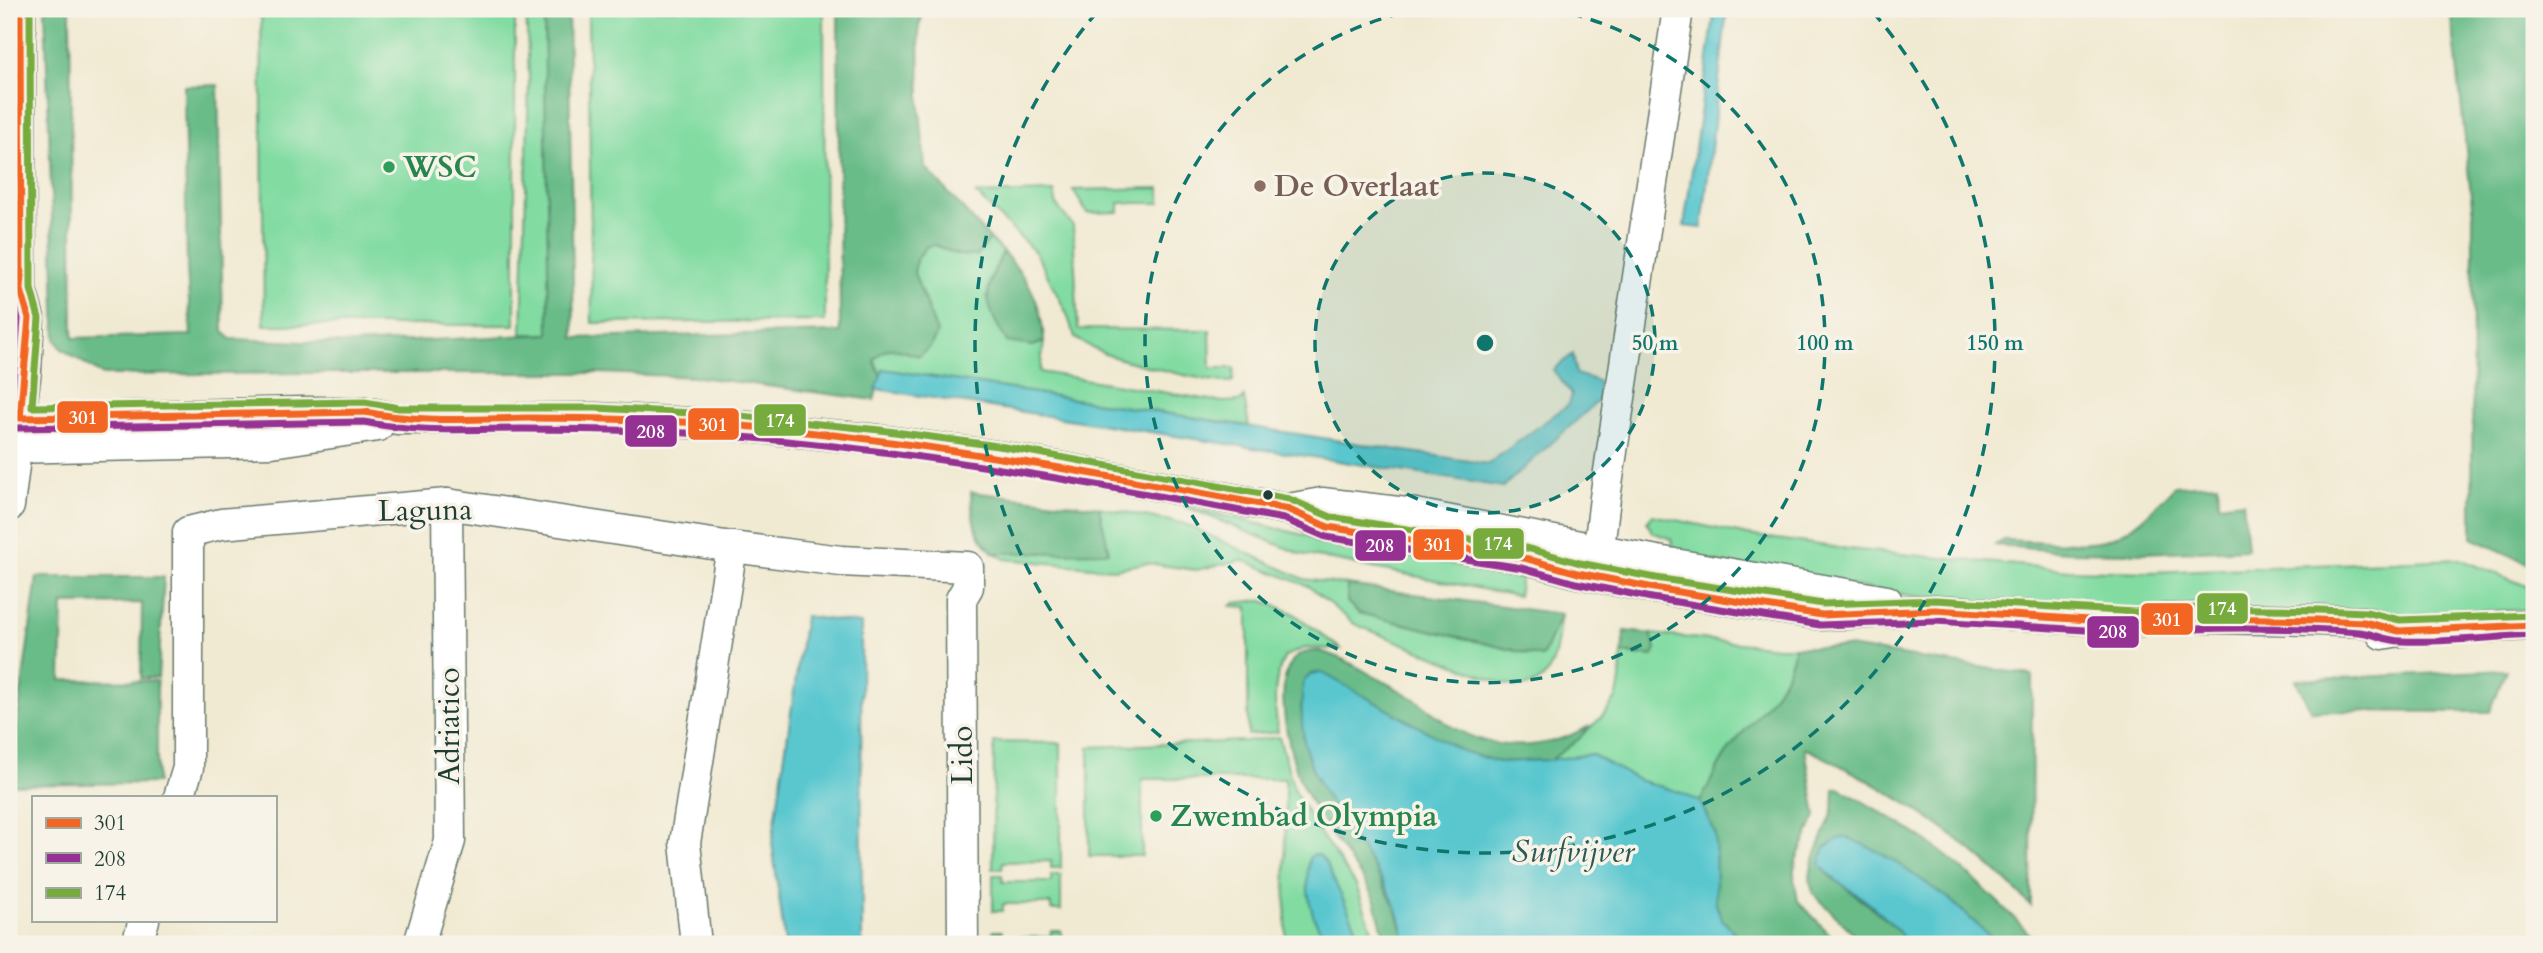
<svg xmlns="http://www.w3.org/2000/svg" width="2543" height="953" viewBox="0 0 2543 953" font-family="Cardo,serif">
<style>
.green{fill:#82dca2;stroke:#508c6b;stroke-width:2}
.forest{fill:#69bc88;stroke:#447c5e;stroke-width:2}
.water{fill:#5ac7cf;stroke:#3c8282;stroke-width:2}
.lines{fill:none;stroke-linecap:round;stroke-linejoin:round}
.minor-casing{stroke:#687a6c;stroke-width:33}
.minor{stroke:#fff;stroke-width:30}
.bus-1-casing{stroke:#f7f3e8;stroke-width:12}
.bus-2-casing{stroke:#f7f3e8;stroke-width:12}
.bus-3-casing{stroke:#f7f3e8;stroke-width:12}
.bus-1{stroke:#f26522;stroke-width:7}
.bus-2{stroke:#953192;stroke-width:7}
.bus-3{stroke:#77ab3d;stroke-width:7}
.ring{fill:none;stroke:#0f766e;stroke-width:3.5;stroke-dasharray:12 9}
.leisure-dot{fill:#2e9e5b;stroke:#f7f3e8;stroke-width:2.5}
.education-dot{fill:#8d6e63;stroke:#f7f3e8;stroke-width:2.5}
.bus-dot{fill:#1f3d34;stroke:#f7f3e8;stroke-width:2.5}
.labels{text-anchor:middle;stroke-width:7;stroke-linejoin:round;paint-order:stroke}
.leisure-label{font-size:30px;font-weight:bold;fill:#27864d;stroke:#f7f3e8;text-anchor:start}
.education-label{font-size:30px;font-weight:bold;fill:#785e54;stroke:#f7f3e8;text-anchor:start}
.street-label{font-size:30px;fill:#1f3d34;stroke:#f7f3e8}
.water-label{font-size:32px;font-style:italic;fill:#2b5953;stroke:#f7f3e8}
.centre{fill:#0f766e;stroke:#f7f3e8;stroke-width:3.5}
.ring-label{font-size:21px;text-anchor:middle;font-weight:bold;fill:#0f766e;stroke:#f7f3e8;stroke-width:7;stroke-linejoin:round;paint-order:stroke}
.line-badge{stroke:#f7f3e8;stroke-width:2.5}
.badge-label{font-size:19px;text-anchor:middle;font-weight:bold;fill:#fff}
</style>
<rect width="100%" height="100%" fill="#f7f3e8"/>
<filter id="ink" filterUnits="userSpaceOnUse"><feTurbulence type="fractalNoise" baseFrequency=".0143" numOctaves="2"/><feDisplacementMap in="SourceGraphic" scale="14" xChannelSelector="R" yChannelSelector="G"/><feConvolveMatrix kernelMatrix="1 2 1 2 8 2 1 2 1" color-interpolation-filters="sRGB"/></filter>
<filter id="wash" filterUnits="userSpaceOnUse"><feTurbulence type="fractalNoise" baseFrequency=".00686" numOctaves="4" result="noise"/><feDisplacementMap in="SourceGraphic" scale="28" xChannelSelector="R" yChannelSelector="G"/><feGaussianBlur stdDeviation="1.57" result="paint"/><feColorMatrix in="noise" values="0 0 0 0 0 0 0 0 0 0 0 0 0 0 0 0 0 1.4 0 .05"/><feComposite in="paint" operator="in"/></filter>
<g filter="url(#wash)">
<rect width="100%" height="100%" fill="#f1ead3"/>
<g class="green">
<path d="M261,9H515V325H264Z"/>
<path d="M526,9H544L550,334H522L529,79Z"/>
<path d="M588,9H824L825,321L592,323Z"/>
<path d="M1160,188V203H1119V212L1087,213L1073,190Z"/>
<path d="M1054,192L1057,206L1073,226L1078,329L1210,330L1211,368H1234L1233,381C1221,387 1122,360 1105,354C1095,350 1085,343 1075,338L1067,314L1036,253L976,194Z"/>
<path d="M990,239L1003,252L990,280L987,298L1032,346L1044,342L1040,372L1223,402L1241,401L1244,397L1249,426L884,369L881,376L874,360C888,341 899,351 919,356L930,347L937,333L914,273L916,260L927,246L935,245L958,255L977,256Z"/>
<path d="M1184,506L1341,544L1521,577L1518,596L1301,554Z"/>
<path d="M1099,507L1185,524L1304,579L1347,585V602L1359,613L1542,657L1561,614C1557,639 1558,682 1526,686C1519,687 1510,685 1503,684L1354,624L1308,586L1242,560L1196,570L1146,563L1114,569L1005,559L994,553L1109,552Z"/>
<path d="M1652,515L1748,535L1848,549L2070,570L2151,572L2460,559L2534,589V609L2401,616L2004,605L1906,595L1674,555L1671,539L1652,532L1647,522Z"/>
<path d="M1261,600L1293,613L1341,649L1305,648L1285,656C1272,682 1274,704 1278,732L1248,735V607L1231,606L1235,603Z"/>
<path d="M1651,634L1778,647H1795C1788,691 1751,719 1726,754C1716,769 1708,787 1700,802L1679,792L1638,780L1591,754L1550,760C1568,747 1613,713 1618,692C1621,680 1621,666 1622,653L1640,656L1656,649Z"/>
<path d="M1279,737L1295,792L1315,826L1356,885L1377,944H1286L1285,779H1142V856H1089V747L1246,741Z"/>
<path d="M994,742L1061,743V868H1051V861L1003,862L1002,869H993Z"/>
<path d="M993,875H1002L1003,882H1051V875H1061V910H1051V904H1003V911H993Z"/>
<path d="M993,931H1002V938L1050,937L1051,931H1061V944H994Z"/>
</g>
<g class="forest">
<path d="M45,9H70L73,338L191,335L187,268L184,86L218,85L223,331L231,339L353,344L549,334L544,9H568L574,338L840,332L838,9H925L919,26L920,110L925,167L990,239L977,256L958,255L935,245L927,246L916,260L914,273L937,333L930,347L919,356C899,351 887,341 874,360L881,376L874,400L698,377L599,373H300L103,375L62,349L56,340Z"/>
<path d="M2451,9H2534V566L2472,538L2473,215Z"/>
<path d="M1003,252C1030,282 1042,301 1044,342L1032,346L1007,342C983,302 983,294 1003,252Z"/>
<path d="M2218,484L2219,504L2243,501L2247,549L2141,553L2067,552L1995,545L2004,540C2029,541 2087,546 2108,539C2135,531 2156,506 2175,486Z"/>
<path d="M971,492L1099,507L1109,552L994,553C973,534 972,518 971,492Z"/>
<path d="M37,577H164L158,678H141L142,603L63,604L61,680L157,681V783L13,785L17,723Z"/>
<path d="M1347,585L1561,614L1542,657L1359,613L1347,602Z"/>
<path d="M1625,631L1651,634L1656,649L1653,656L1622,653Z"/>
<path d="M1795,647H1848L2032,675L2031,906C1968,838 1888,787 1805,748L1816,816L1796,860L1794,879L1798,901L1839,944H1744L1721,918L1716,904L1715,833L1700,802C1708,787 1716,769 1726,754C1751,719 1788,691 1795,647Z"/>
<path d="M1319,651C1337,655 1352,664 1368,673C1384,682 1401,690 1416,700C1428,708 1438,718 1451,726C1495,753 1545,751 1589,726L1579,739L1550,760L1498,762L1462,751L1321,672L1301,705L1305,743L1315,772L1332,803L1374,868L1396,908L1406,944H1386L1375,901L1368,887C1348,856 1323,827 1306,793C1291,766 1273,690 1291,663C1297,653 1309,651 1319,651Z"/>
<path d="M2506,670L2490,712L2311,711L2296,680Z"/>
<path d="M1839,788C1872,807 1905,825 1936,848C1972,875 2008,911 2039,944H1998L1947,897L1827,874C1857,896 1886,916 1910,944H1864L1813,893L1810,878L1812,864L1833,811L1834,789Z"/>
</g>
<g class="water">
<path d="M1715,9H1727L1702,228L1684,226Z"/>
<path d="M1573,354L1576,374L1598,381L1599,400L1503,487L876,389L883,369L1488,464L1569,404L1572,395L1553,370Z"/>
<path d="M805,616L861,624L862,944H785L772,843Z"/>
<path d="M1321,672L1462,751L1498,762L1550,760L1591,754L1638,780L1679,792L1700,802L1715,833L1716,904L1721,918L1744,944H1406C1403,932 1401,919 1396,907C1373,853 1314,799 1304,741C1301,722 1301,702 1303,682L1311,674Z"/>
<path d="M1847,837L1883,854L1947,897L1998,944H1910C1896,928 1880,911 1862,898C1847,887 1831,880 1820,864L1825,847L1839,839Z"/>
<path d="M1314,854L1319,855L1326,863L1364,944H1331C1310,924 1304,887 1309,858Z"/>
</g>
</g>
<g filter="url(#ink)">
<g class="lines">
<defs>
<g id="minor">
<path d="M9,419L304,412H365L398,419L596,418L729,425L879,440L1003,457L1287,509L1328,527L1524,558L1578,573L1654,588L1822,615L1935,610L2135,623L2163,619L2203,618L2318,620L2364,622L2399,631"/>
<path d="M9,448L272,442L378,426"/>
<path d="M9,506L26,370L29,318L21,290L20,9"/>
<path d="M1288,509L1322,503L1415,514L1657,561L1887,601"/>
<path d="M1601,566L1599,548L1605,498L1678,9"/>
<path d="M2382,634L2399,631L2534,625"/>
<path d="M179,797L188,768V532L221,524L447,504L732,547L841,561L968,567V587L961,599L963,944"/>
<path d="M137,944L144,920"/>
<path d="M419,944L450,841L447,504"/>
<path d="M696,944L685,843L732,547"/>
</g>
</defs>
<use href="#minor" class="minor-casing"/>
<use href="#minor" class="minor"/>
<defs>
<path id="bus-1" d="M20,9L21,290L29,318L20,418L365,412C418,423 474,419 528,418C595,418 662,420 729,425C917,439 1102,475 1287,509L1328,527L1524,558L1578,573L1654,588L1822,615L1935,610L2135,623L2163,619L2203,618L2318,620L2364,622L2399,631L2534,625"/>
<path id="bus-2" d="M10,9L11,290L18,319L10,418L12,425L17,428L364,422C416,433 469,429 522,429C591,429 660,430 729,436C916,450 1099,485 1284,519L1326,537L1522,568L1576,583L1652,598L1820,625L1935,621L2134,633C2208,626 2285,627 2359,632C2373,633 2386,641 2401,641C2445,643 2490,637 2534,635"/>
<path id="bus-3" d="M30,9L31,289L39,318L32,407L365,402L399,408H596L730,415L880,430L1005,447L1289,499L1331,517L1526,548L1580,563L1656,578L1823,604L1936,600L2135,612L2163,609L2203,608L2318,610L2366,612L2400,620L2534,615"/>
</defs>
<use href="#bus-1" class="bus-1-casing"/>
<use href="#bus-2" class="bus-2-casing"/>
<use href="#bus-3" class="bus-3-casing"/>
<use href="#bus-1" class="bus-1"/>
<use href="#bus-2" class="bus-2"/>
<use href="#bus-3" class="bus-3"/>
</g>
</g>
<circle cx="1485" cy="343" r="170" fill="#0f766e" fill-opacity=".12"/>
<g class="ring">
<circle cx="1485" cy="343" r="170"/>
<path d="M1550 9A340 340 0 1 1 1420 9"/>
<path d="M1873 12A510 510 0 1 1 1097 12"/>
</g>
<g class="leisure-dot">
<circle cx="389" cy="167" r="7"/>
<circle cx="1156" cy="816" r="7"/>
</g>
<circle class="education-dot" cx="1260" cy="186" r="7"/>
<circle class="bus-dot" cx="1268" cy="495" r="6"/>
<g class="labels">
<g class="leisure-label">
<text x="403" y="177">WSC</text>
<text x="1170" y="826">Zwembad Olympia</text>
</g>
<g class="education-label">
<text x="1274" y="196">De Overlaat</text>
</g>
<g class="street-label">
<text transform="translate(425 510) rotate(-1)" y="10">Laguna</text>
<text transform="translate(449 726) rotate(-90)" y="10">Adriatico</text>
<text transform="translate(962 755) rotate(-90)" y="10">Lido</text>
</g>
<g class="water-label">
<text x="1573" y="862">Surfvijver</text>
</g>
</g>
<circle cx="1485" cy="343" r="10" class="centre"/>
<g class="ring-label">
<text x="1655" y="350">50 m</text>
<text x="1825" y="350">100 m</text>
<text x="1995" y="350">150 m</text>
</g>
<g class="line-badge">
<rect x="56" y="400" width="53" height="34" rx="7" fill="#f26522"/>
<rect x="753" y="403" width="54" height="34" rx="7" fill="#77ab3d"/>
<rect x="687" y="407" width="53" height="34" rx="7" fill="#f26522"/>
<rect x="624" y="414" width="54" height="34" rx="7" fill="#953192"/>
<rect x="1472" y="527" width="53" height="33" rx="7" fill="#77ab3d"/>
<rect x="1412" y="528" width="53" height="33" rx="7" fill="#f26522"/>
<rect x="1354" y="529" width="53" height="33" rx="7" fill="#953192"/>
<rect x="2196" y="592" width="53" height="33" rx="7" fill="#77ab3d"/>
<rect x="2140" y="602" width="54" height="34" rx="7" fill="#f26522"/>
<rect x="2086" y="615" width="54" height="34" rx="7" fill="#953192"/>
</g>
<g class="badge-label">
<text x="83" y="424">301</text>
<text x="780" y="427">174</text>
<text x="713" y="431">301</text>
<text x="651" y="438">208</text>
<text x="1498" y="550">174</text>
<text x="1438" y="551">301</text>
<text x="1380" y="552">208</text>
<text x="2222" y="615">174</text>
<text x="2167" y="626">301</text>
<text x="2113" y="638">208</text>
</g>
<rect width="2543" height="953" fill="none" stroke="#f7f3e8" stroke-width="35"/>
<rect x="32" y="796" width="245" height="126" fill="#f7f3e8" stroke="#a1aaa0" stroke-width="2"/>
<rect x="46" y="818" width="35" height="10" fill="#f26522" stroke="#a1aaa0" stroke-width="2"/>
<text x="94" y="830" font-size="21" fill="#1f3d34">301</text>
<rect x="46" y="853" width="35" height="10" fill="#953192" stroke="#a1aaa0" stroke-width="2"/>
<text x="94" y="866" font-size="21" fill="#1f3d34">208</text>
<rect x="46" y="888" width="35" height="10" fill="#77ab3d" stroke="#a1aaa0" stroke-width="2"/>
<text x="94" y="900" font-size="21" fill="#1f3d34">174</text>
</svg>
